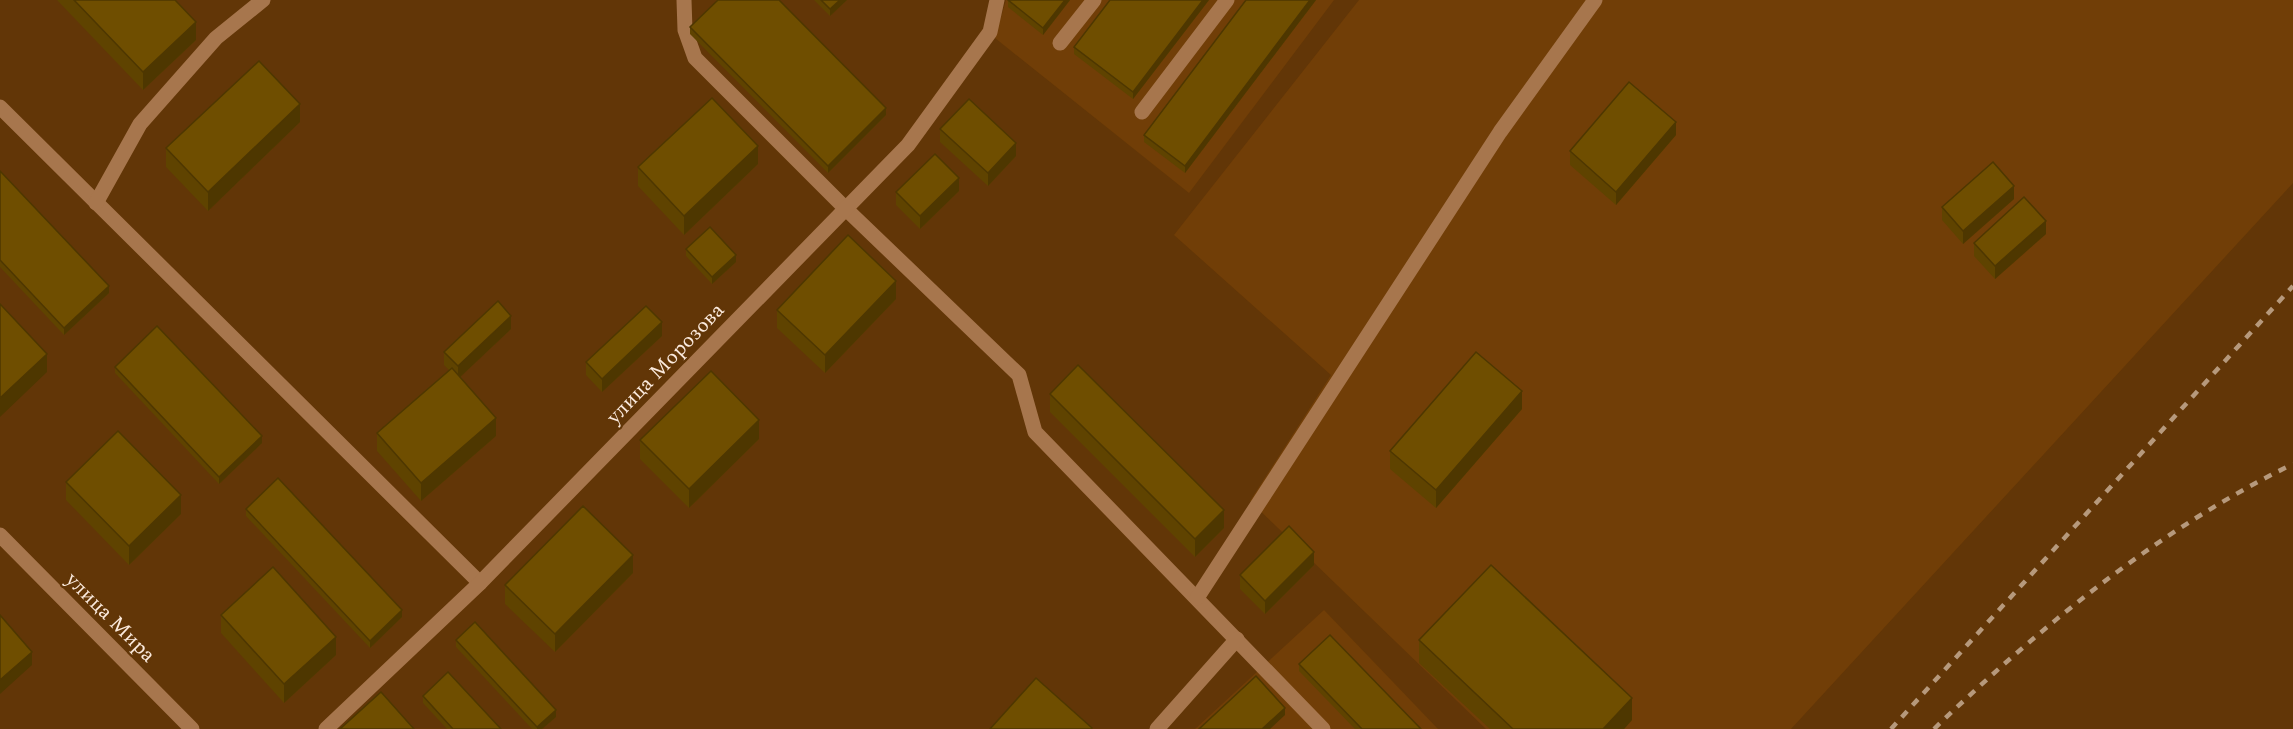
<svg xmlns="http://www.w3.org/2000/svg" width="2293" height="729" viewBox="0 0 2293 729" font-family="Spectral,serif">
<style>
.built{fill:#713e07}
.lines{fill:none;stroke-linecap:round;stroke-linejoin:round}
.minor{stroke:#a7764d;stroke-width:15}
.rail{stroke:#b6997c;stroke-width:4.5;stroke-dasharray:8 8;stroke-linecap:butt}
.wall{fill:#5f4300}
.shaded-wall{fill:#4e3700}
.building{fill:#6f4e00;stroke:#4e3700;stroke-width:1.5}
.labels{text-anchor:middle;stroke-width:4.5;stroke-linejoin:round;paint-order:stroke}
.street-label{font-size:21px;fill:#fbeadd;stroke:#623607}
</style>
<rect width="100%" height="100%" fill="#623607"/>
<g class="built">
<path d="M1006,0H1334L1189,193L995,38Z"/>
<path d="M1359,0H2293V183L1791,729H1486L1250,501L1331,375L1174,235Z"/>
<path d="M1324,610L1438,729H1195Z"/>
</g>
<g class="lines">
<g class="minor">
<path d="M684,0L685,30L695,58L846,209L1019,375L1035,432L1323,729"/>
<path d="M1060,43L1094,0"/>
<path d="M0,107L480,583"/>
<path d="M1142,112L1227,0"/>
<path d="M96,203L140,124L216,38L263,0"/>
<path d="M0,535L192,729"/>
<path d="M1197,598L1500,132L1595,0"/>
<path d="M326,729L480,583L908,145L990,32L997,0"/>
<path d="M1157,729L1237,639"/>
</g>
<g class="rail">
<path d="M1891,729L2293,286"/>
<path d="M1934,729C2041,626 2159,529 2293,464"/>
</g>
</g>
<g class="wall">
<path d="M57,0H175L196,40L143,90Z"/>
<path d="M716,0H779L886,115L828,173L690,34V27L717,1Z"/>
<path d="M814,0H847L830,16Z"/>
<path d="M1008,0H1070L1043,35L1008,7Z"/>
<path d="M1209,0L1133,99L1074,54V47Z"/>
<path d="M1246,0H1316L1185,173L1144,142V135Z"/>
<path d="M300,122L208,211L166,167V148Z"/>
<path d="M940,129L1016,156L988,186L940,142Z"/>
<path d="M1676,135L1616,205L1570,165V151Z"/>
<path d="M758,164L684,235L638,186V167Z"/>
<path d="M0,171L109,293L64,335L0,267Z"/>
<path d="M959,191L920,229L896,205V192Z"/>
<path d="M2014,199L1963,244L1942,220V207Z"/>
<path d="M2046,234L1995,279L1974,256V243Z"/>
<path d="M686,249L736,262L712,284L686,256Z"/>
<path d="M896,299L825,373L777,328V310Z"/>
<path d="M511,329L460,377L496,436L421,501L377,451V433L449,370L444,365V352Z"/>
<path d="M662,336L602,392L586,375V362Z"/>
<path d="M115,367L262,443L219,484L115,373Z"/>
<path d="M1050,394L1224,528L1195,557L1050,412Z"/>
<path d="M1522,409L1436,508L1390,469V451Z"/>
<path d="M759,439L689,508L640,459V440Z"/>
<path d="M66,482L181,514L129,565L66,500Z"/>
<path d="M246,509L402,617L370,648L246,516Z"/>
<path d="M1314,565L1265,614L1240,589V575Z"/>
<path d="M633,573L555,652L505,604V585Z"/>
<path d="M221,615L336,655L284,703L221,633Z"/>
<path d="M456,640L556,717L542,729H532L456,647Z"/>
<path d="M1419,640L1632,720L1624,729H1490L1419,663Z"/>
<path d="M1299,664L1421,729H1355L1299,671Z"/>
<path d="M423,696L501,729H447L423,703Z"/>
</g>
<g class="shaded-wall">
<path d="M840,0H847L830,16V9Z"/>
<path d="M1065,0H1070L1043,35V28Z"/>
<path d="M1203,0H1209L1133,99V92Z"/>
<path d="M1310,0H1316L1185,173V166Z"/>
<path d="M196,22V40L143,90V72Z"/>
<path d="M300,104V122L208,211V192Z"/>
<path d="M886,108V115L828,173V166Z"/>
<path d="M1676,122V135L1616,205V192Z"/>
<path d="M1016,143V156L988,186V173Z"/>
<path d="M758,146V164L684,235V216Z"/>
<path d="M959,178V191L920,229V216Z"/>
<path d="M2014,186V199L1963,244V231Z"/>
<path d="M2046,221V234L1995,279V266Z"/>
<path d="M736,255V262L712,284V277Z"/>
<path d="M896,281V299L825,373V355Z"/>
<path d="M109,286V293L64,335V328Z"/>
<path d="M511,316V329L458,379V366Z"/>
<path d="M662,322V336L602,392V379Z"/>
<path d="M47,354V372L0,417V398Z"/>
<path d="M1522,391V409L1436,508V490Z"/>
<path d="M496,418V436L421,501V483Z"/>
<path d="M759,420V439L689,508V489Z"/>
<path d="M262,436V443L219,484V477Z"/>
<path d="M181,495V514L129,565V546Z"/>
<path d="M1224,510V528L1195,557V539Z"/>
<path d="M1314,552V565L1265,614V601Z"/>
<path d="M633,555V573L555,652V634Z"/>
<path d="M402,610V617L370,648V641Z"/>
<path d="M336,637V655L284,703V684Z"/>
<path d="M32,652V665L0,694V680Z"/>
<path d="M1632,698V720L1624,729H1603Z"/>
<path d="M1285,708V715L1270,729H1262Z"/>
<path d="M556,710V717L542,729H537V727Z"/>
</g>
<g class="building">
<path d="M74,0H175L196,22L143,72Z"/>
<path d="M718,0H779L886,108L828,166L690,27Z"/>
<path d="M821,0H840L830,9Z"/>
<path d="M1008,0H1065L1043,28Z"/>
<path d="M1110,0H1203L1133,92L1074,47Z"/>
<path d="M1246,0H1310L1185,166L1144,135Z"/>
<path d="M259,61L300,104L208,192L166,148Z"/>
<path d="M1629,82L1676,122L1616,192L1570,151Z"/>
<path d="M712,98L758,146L684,216L638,167Z"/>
<path d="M969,99L1016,143L988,173L940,129Z"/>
<path d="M935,154L959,178L920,216L896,192Z"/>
<path d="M1993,162L2014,186L1963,231L1942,207Z"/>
<path d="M0,171L109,286L64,328L0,260Z"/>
<path d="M2024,197L2046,221L1995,266L1974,243Z"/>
<path d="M710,227L736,255L712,277L686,249Z"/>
<path d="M848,235L896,281L825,355L777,310Z"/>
<path d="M498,301L511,316L458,366L444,352Z"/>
<path d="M0,304L47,354L0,398Z"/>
<path d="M646,306L662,322L602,379L586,362Z"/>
<path d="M157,326L262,436L219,477L115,367Z"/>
<path d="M1476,352L1522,391L1436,490L1390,451Z"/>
<path d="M1078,365L1224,510L1195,539L1050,394Z"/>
<path d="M452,368L496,418L421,483L377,433Z"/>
<path d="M711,371L759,420L689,489L640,440Z"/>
<path d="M118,431L181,495L129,546L66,482Z"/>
<path d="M278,478L402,610L370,641L246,509Z"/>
<path d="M583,506L633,555L555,634L505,585Z"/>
<path d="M1289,526L1314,552L1265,601L1240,575Z"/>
<path d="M1491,565L1632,698L1603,729H1513L1419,640Z"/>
<path d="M273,567L336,637L284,684L221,615Z"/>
<path d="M0,615L32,652L0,680Z"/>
<path d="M475,622L556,710L537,727L456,640Z"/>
<path d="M1330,635L1421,729H1362L1299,664Z"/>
<path d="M448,672L501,729H453L423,696Z"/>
<path d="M1256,676L1285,708L1262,729H1199Z"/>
<path d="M1036,678L1092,728L1091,729H990Z"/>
<path d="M381,692L414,729H340Z"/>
</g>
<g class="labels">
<g class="street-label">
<text transform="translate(665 363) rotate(-46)" y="7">улица Морозова</text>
<text transform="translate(111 617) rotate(45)" y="7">улица Мира</text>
</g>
</g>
</svg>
